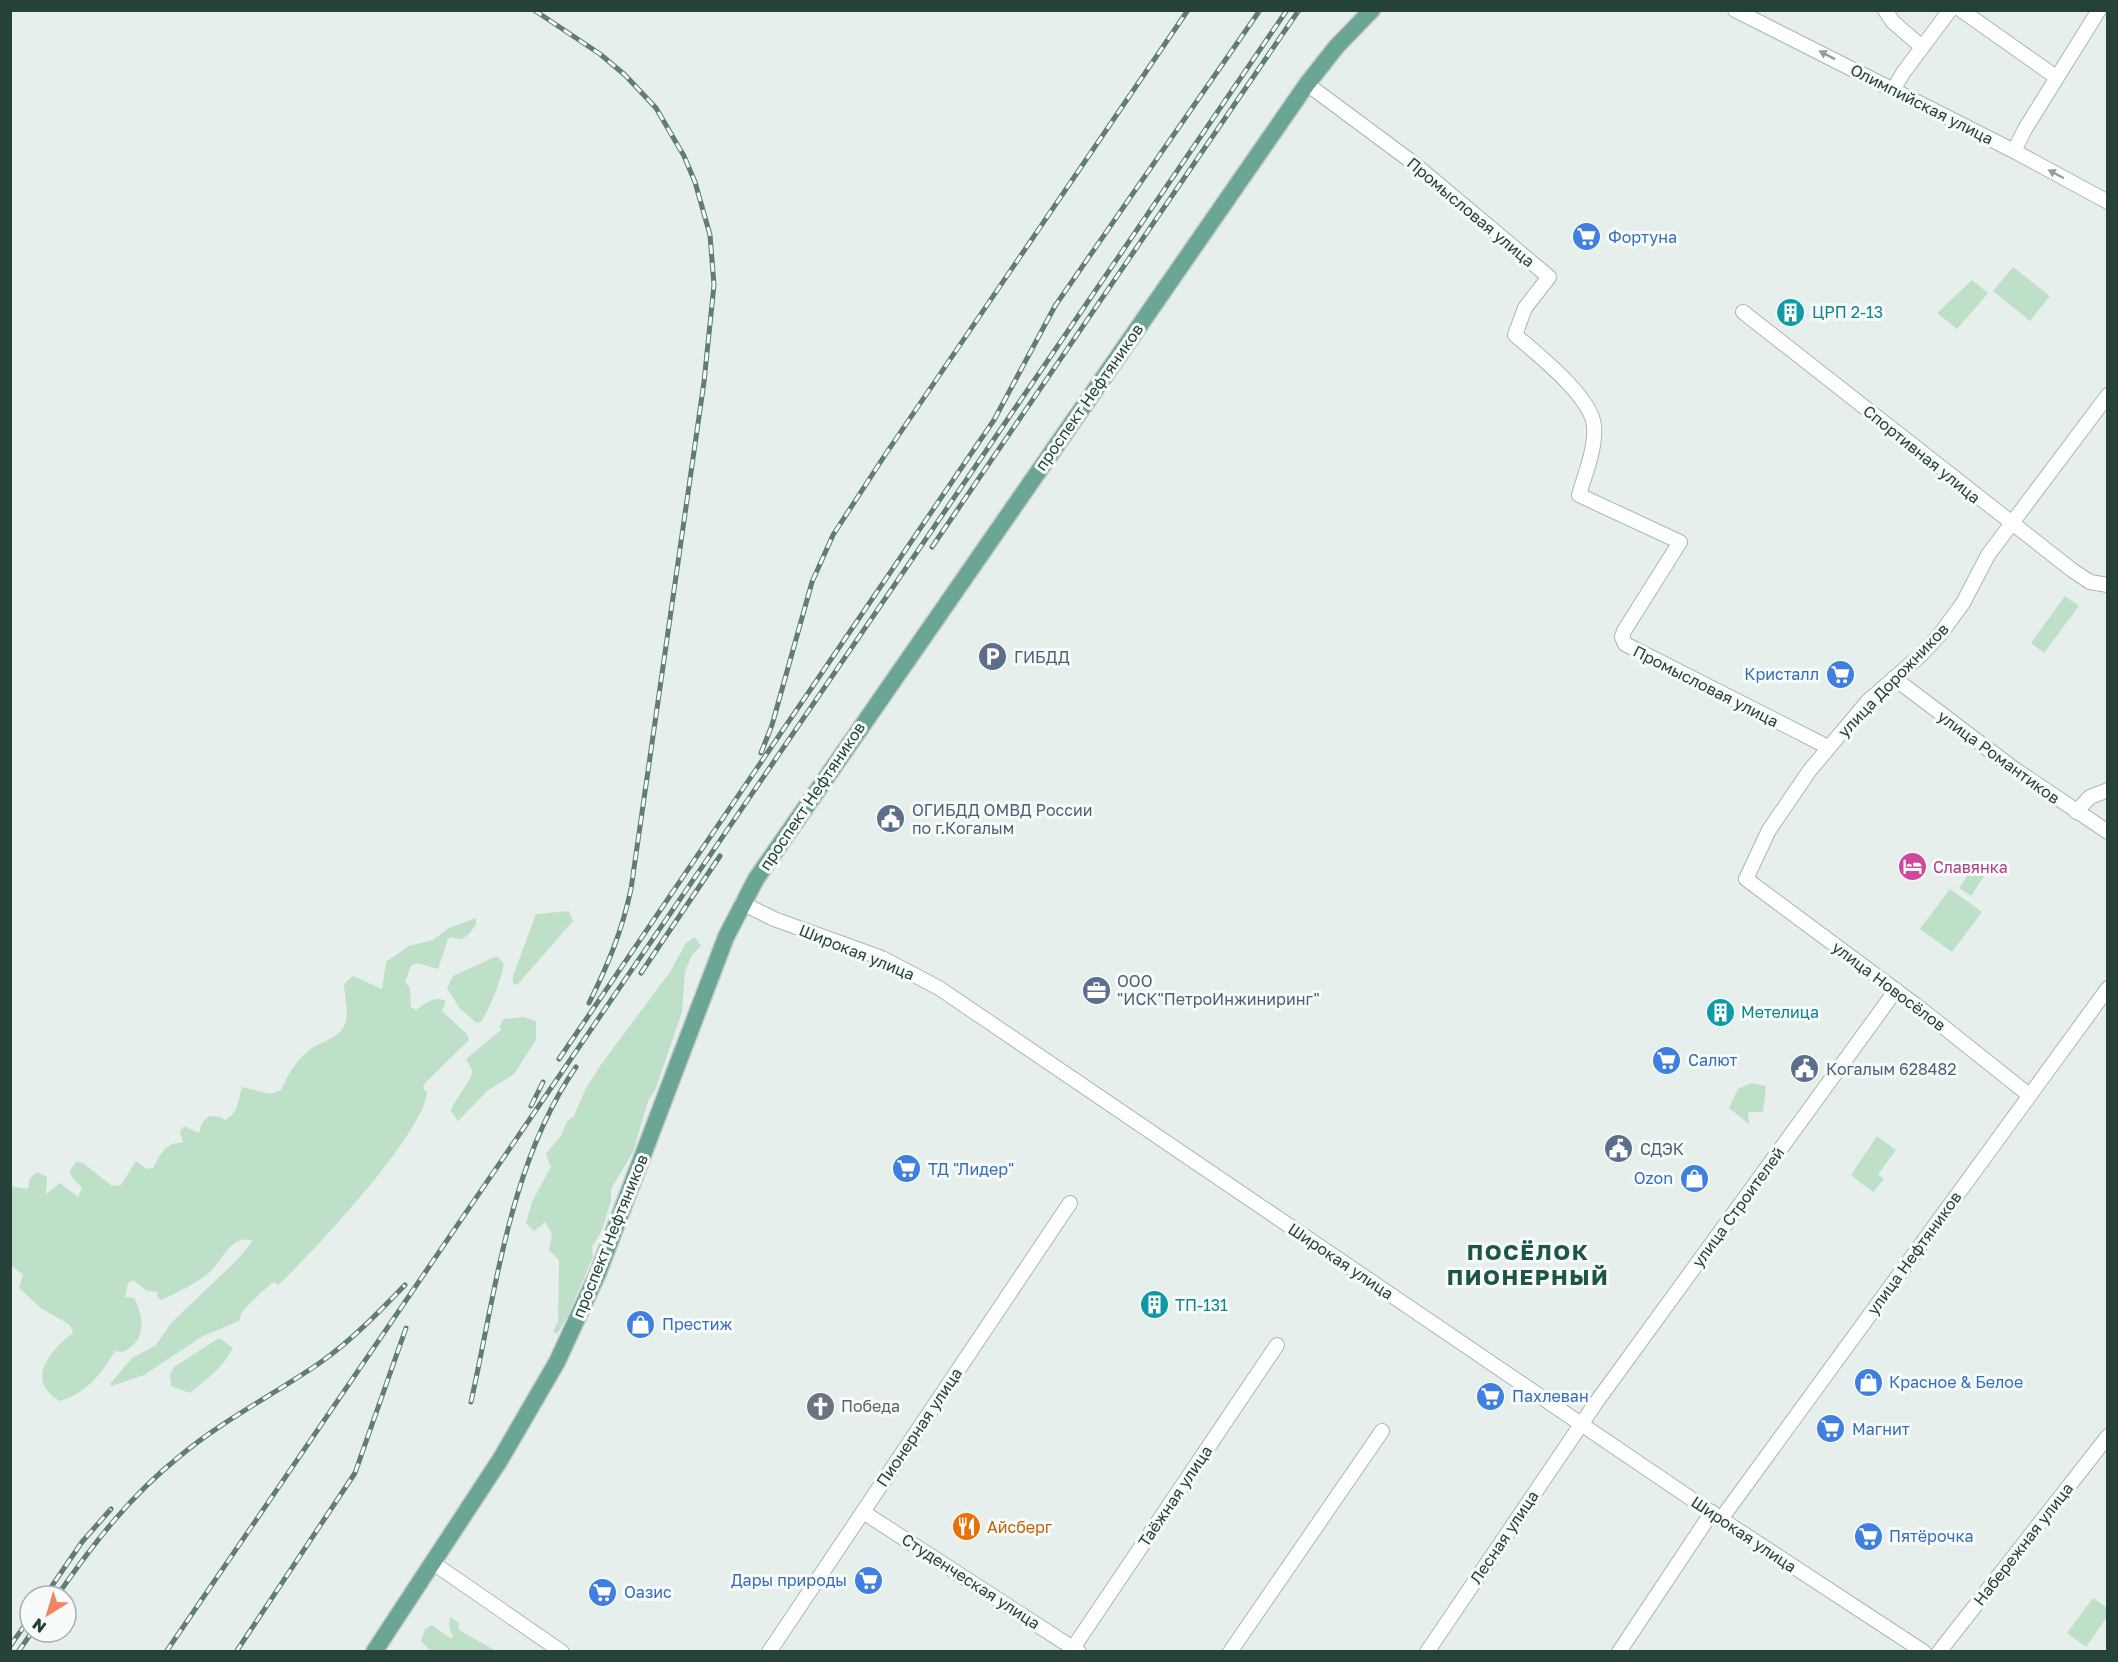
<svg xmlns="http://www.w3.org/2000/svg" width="2118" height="1662" viewBox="0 0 2118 1662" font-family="'Golos Text',sans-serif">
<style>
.green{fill:#bfe0c8}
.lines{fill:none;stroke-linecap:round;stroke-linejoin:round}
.minor-casing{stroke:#a8b8b2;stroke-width:16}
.major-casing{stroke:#c2cac8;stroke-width:19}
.minor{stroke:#fff;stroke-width:14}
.major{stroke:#6aa596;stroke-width:16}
.rail-casing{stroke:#5f7d75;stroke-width:5}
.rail{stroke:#f7fbf9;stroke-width:3;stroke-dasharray:9;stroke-linecap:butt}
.oneway{fill:#92a09c}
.labels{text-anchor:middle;stroke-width:6;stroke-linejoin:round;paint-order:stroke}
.street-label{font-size:16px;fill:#24423a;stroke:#f7fbf9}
.shop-label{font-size:16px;fill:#366cbe;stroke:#f7fbf9;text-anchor:start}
.culture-label{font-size:16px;fill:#0d838f;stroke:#f7fbf9;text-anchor:start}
.service-label{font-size:16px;fill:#4e5e75;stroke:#f7fbf9;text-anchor:start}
.hotel-label{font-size:16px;fill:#b23c85;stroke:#f7fbf9;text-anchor:start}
.worship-label{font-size:16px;fill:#5b616d;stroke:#f7fbf9;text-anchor:start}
.food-label{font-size:16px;fill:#c56008;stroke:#f7fbf9;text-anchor:start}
.district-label{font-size:22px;font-weight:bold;letter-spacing:1.5px;fill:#1f5548;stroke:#f7fbf9}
</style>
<rect width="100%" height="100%" fill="#e6efeb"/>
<g class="green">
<path d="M2013,267L2050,296L2030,321L1993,291Z"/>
<path d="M1972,280L1988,293L1957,329L1937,313Z"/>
<path d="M2065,596L2079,606L2044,653L2031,643Z"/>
<path d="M1973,867L1985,875L1971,896L1959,888Z"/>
<path d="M1950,889L1982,912L1952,952L1920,929Z"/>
<path d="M569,911L573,921L517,985L513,983V976L536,914Z"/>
<path d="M476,918V924C470,934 463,943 452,937L448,939L438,969L417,963L411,966L405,981L410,988L411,1007L416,1010C425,1003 435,995 446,1001L442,1011L467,1034L469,1040L425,1083L423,1089L427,1092C425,1132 311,1255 278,1285L274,1282C270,1284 244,1308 242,1312C240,1315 241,1318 239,1321L203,1336L144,1375L112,1386L110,1384L132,1358L156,1345L172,1322L236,1261L253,1241C232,1233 223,1260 210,1272C203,1279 169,1298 160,1300L157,1295L158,1292L147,1291L133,1280L128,1283L125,1297L134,1298C145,1318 146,1341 123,1352L115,1351C101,1374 87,1393 60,1401C25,1381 49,1351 73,1333L70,1325L41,1308L19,1288L23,1275L11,1265V1186L28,1189L30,1178L37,1172L47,1177L46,1194L60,1183L78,1197L82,1188L71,1176L70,1171L76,1162L83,1163L112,1186L121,1185L136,1161L147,1169L153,1168C160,1155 166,1141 183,1143L180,1132L184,1126L199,1133L202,1123L209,1116L220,1117L225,1120C239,1113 238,1100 242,1087L270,1094L281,1090C288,1075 294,1063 307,1052C320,1040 341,1040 346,1021C349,1009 344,996 344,984L353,976L382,989L386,962L409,946L433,940L449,928Z"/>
<path d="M695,937L701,946L692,955L685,971L682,1012L656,1088L648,1101L633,1152L611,1189V1201L601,1232L592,1247L593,1257L567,1317L557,1334L553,1332L558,1321L559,1260L549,1250L552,1234L545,1222L534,1231L526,1223L532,1202L551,1167L546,1154L562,1134L567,1121L574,1116L586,1088L600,1066L670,972L686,943Z"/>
<path d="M497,956L504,964C499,985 492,1003 481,1022L477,1023L460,1009L447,988L453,976Z"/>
<path d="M523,1017L536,1021V1040L514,1074L487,1091L458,1121L451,1111C454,1100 472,1080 472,1072C472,1068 468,1064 466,1059L502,1029L499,1027L504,1019Z"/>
<path d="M1751,1083L1766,1086L1763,1112H1748L1749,1124L1729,1108L1738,1089Z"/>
<path d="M1877,1136L1896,1150L1878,1174L1884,1179L1873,1192L1851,1175Z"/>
<path d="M219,1338L233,1348C224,1366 206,1380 190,1393L171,1386L170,1375L174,1367Z"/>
<path d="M2093,1598L2107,1608V1617L2086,1647L2067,1633Z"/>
<path d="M450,1617L458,1622L459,1630L496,1651L432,1652L421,1641L425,1629L432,1625L450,1638L453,1637L449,1627Z"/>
</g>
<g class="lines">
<defs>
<g id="minor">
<path d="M1735,10L2014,151L2108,202"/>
<path d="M1885,10L1893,22L1922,47"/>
<path d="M1961,10L2056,77"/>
<path d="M1307,84L1412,162L1549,277L1525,308L1515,335C1537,354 1592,397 1594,426C1596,448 1585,474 1579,495L1680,542L1624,631L1622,637L1625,644L1828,747"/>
<path d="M1893,90L1903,73L1950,10"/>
<path d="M2014,151L2025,129L2099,10"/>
<path d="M1743,312L2072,570L2090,582L2108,585"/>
<path d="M1894,678L2013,768L2108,832"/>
<path d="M2076,812L2090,797L2108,790"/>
<path d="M742,903L774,919L882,958L939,988L1721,1519L1924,1652"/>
<path d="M2029,1095L1921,1009L1746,879L1769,830L1810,770L1868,701L1922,654L1941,633L1963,603L1988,555L2108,395"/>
<path d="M863,1512L1079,1652"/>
<path d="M1721,1519L2108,988"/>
<path d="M433,1563L562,1652"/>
<path d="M1073,1648L1277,1345"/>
<path d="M769,1652L1070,1203"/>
<path d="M1230,1652L1382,1431"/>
<path d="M1427,1652L1595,1404L1896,990"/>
<path d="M1619,1652L1712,1512"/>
<path d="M1939,1652L2108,1436"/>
</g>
<path id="major" d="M374,1652L500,1460L557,1362L598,1273L726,937L756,879L1307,84L1337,46L1372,10"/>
</defs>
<use href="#minor" class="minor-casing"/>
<use href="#major" class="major-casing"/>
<use href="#minor" class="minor"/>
<use href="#major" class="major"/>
<defs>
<g id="rail">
<path d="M534,10L600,54L625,75L656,108L684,156L695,182L710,235L714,285L704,382L631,889C622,931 608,965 589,1003"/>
<path d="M932,547L1299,10"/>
<path d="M761,753L772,725L812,582L833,535L885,455L1188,10"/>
<path d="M641,973L720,856"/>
<path d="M559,1059L994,420L1055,306L1260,10"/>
<path d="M531,1106L543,1082"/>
<path d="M471,1402C496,1290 510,1162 576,1067"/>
<path d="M45,1596L82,1542L111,1509"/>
<path d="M57,1596C93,1544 130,1496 180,1456C223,1420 275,1394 321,1362C352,1340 379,1312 405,1285"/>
<path d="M10,1646L30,1618"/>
<path d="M18,1652L32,1632"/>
<path d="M166,1652L1287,10"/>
<path d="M236,1652L355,1473L406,1328"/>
</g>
</defs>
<use href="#rail" class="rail-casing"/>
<use href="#rail" class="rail"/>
</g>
<defs><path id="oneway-solid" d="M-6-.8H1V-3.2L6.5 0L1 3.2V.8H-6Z" transform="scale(1.5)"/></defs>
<g class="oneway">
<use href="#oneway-solid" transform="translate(1827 55) rotate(-153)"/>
<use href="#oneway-solid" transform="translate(2056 174) rotate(-152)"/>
</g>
<defs>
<symbol id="supermarket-disc" viewBox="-11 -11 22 22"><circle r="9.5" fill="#3f7fe0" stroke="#f7fbf9"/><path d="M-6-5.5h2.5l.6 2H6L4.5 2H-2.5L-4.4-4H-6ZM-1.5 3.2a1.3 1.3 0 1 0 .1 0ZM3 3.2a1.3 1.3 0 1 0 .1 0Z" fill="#fff"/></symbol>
<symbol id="building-disc" viewBox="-11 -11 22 22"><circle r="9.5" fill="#0f9aa8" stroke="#f7fbf9"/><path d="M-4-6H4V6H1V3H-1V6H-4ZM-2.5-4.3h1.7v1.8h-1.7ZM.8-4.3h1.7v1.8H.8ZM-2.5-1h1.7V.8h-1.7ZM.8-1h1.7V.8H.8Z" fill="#fff"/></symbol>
<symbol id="parking-disc" viewBox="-11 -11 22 22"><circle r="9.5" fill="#5c6f8a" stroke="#f7fbf9"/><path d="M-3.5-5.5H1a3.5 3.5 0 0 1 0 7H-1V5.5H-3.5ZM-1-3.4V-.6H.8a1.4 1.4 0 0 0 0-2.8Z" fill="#fff"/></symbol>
<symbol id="civic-disc" viewBox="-11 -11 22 22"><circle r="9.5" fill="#5c6f8a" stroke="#f7fbf9"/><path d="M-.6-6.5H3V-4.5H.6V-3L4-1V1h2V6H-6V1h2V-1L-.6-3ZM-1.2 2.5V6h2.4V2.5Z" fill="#fff"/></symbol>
<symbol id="hotel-disc" viewBox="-11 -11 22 22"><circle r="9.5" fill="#d1479c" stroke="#f7fbf9"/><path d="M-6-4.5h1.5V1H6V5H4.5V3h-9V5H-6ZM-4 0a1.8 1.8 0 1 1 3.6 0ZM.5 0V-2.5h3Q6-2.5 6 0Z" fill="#fff"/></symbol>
<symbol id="office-disc" viewBox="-11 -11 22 22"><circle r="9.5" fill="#5c6f8a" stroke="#f7fbf9"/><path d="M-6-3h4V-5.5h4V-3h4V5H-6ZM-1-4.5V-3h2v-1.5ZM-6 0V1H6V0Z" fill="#fff"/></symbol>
<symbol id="shop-disc" viewBox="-11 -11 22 22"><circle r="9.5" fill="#3f7fe0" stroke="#f7fbf9"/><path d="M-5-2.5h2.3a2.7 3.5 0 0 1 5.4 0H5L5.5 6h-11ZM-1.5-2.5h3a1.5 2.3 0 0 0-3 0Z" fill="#fff"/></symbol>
<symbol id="church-disc" viewBox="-11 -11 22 22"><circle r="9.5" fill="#6b7280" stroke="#f7fbf9"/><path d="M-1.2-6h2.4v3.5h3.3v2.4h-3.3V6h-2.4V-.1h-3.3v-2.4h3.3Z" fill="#fff"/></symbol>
<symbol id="restaurant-disc" viewBox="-11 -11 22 22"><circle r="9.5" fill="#e8710a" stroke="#f7fbf9"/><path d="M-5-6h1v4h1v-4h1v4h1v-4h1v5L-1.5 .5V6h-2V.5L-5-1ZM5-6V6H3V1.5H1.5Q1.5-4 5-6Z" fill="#fff"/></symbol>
</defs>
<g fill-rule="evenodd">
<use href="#supermarket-disc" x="1570" y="220" width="33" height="33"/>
<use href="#building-disc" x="1774" y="296" width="33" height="33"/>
<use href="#parking-disc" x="976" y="640" width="33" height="33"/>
<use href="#supermarket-disc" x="1824" y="658" width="33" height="33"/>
<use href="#civic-disc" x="874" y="802" width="33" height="33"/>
<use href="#hotel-disc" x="1896" y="850" width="33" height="33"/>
<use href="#office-disc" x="1080" y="974" width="33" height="33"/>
<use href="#building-disc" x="1704" y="996" width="33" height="33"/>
<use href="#supermarket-disc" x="1650" y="1044" width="33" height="33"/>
<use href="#civic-disc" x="1788" y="1052" width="33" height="33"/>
<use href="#civic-disc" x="1602" y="1132" width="33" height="33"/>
<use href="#supermarket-disc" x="890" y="1152" width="33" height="33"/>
<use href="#shop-disc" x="1678" y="1162" width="33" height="33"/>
<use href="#building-disc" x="1138" y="1288" width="33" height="33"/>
<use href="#shop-disc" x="624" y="1308" width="33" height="33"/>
<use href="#shop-disc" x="1852" y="1366" width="33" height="33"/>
<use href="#supermarket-disc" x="1474" y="1380" width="33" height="33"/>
<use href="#church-disc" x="804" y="1390" width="33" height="33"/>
<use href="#supermarket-disc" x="1814" y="1412" width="33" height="33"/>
<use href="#restaurant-disc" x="950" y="1510" width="33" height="33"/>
<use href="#supermarket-disc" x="1852" y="1520" width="33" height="33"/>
<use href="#supermarket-disc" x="852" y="1564" width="33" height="33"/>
<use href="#supermarket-disc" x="586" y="1576" width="33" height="33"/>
</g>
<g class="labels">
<g class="street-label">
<text transform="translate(1922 104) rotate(27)" y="6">Олимпийская улица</text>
<text transform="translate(1471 212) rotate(40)" y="6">Промысловая улица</text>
<text transform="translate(1089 397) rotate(-55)" y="6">проспект Нефтяников</text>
<text transform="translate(1922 454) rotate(39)" y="6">Спортивная улица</text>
<text transform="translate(1893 680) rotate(-46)" y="6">улица Дорожников</text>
<text transform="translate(1706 686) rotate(27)" y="6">Промысловая улица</text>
<text transform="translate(1999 757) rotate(36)" y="6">улица Романтиков</text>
<text transform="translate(812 796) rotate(-56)" y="6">проспект Нефтяников</text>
<text transform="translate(857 952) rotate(22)" y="6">Широкая улица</text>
<text transform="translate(1889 986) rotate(37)" y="6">улица Новосёлов</text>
<text transform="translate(1738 1207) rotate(-54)" y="6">улица Строителей</text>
<text transform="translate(610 1236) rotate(-68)" y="6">проспект Нефтяников</text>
<text transform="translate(1914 1253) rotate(-54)" y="6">улица Нефтяников</text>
<text transform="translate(1341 1261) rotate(34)" y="6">Широкая улица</text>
<text transform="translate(919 1427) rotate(-56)" y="6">Пионерная улица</text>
<text transform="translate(1175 1496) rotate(-56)" y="6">Таёжная улица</text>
<text transform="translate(1744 1534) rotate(34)" y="6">Широкая улица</text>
<text transform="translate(1504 1537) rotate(-56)" y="6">Лесная улица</text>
<text transform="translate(2023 1544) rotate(-52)" y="6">Набережная улица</text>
<text transform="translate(971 1581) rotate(33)" y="6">Студенческая улица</text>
</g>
<g class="shop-label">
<text x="1608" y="243">Фортуна</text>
<text x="1819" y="680" text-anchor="end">Кристалл</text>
<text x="1688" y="1066">Салют</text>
<text x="928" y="1175">ТД "Лидер"</text>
<text x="1673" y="1184" text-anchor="end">Ozon</text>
<text x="662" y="1330">Престиж</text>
<text x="1889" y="1388">Красное &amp; Белое</text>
<text x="1512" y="1402">Пахлеван</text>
<text x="1852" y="1435">Магнит</text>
<text x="1889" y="1542">Пятёрочка</text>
<text x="847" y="1586" text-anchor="end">Дары природы</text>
<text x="624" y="1598">Оазис</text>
</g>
<g class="culture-label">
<text x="1812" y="318">ЦРП 2-13</text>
<text x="1741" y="1018">Метелица</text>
<text x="1175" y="1311">ТП-131</text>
</g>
<g class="service-label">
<text x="1014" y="663">ГИБДД</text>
<text x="912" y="816">ОГИБДД ОМВД России<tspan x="912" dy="18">по г.Когалым</tspan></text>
<text x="1117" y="987">ООО<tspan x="1117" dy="18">"ИСК"ПетроИнжиниринг"</tspan></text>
<text x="1826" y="1075">Когалым 628482</text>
<text x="1640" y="1155">СДЭК</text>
</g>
<g class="hotel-label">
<text x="1933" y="873">Славянка</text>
</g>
<g class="worship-label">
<text x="841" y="1412">Победа</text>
</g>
<g class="food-label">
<text x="987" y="1533">Айсберг</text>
</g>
<g class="district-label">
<text x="1528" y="1260">ПОСЁЛОК<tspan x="1528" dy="25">ПИОНЕРНЫЙ</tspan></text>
</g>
</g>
<rect width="2118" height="1662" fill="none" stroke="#24423a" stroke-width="24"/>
<g transform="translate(48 1614) rotate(217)"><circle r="28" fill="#f7fbf9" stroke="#a3b1ad" stroke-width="1.5"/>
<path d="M0-4.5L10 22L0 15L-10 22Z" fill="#f4845f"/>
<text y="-9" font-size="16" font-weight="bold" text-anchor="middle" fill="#24423a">N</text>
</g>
</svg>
